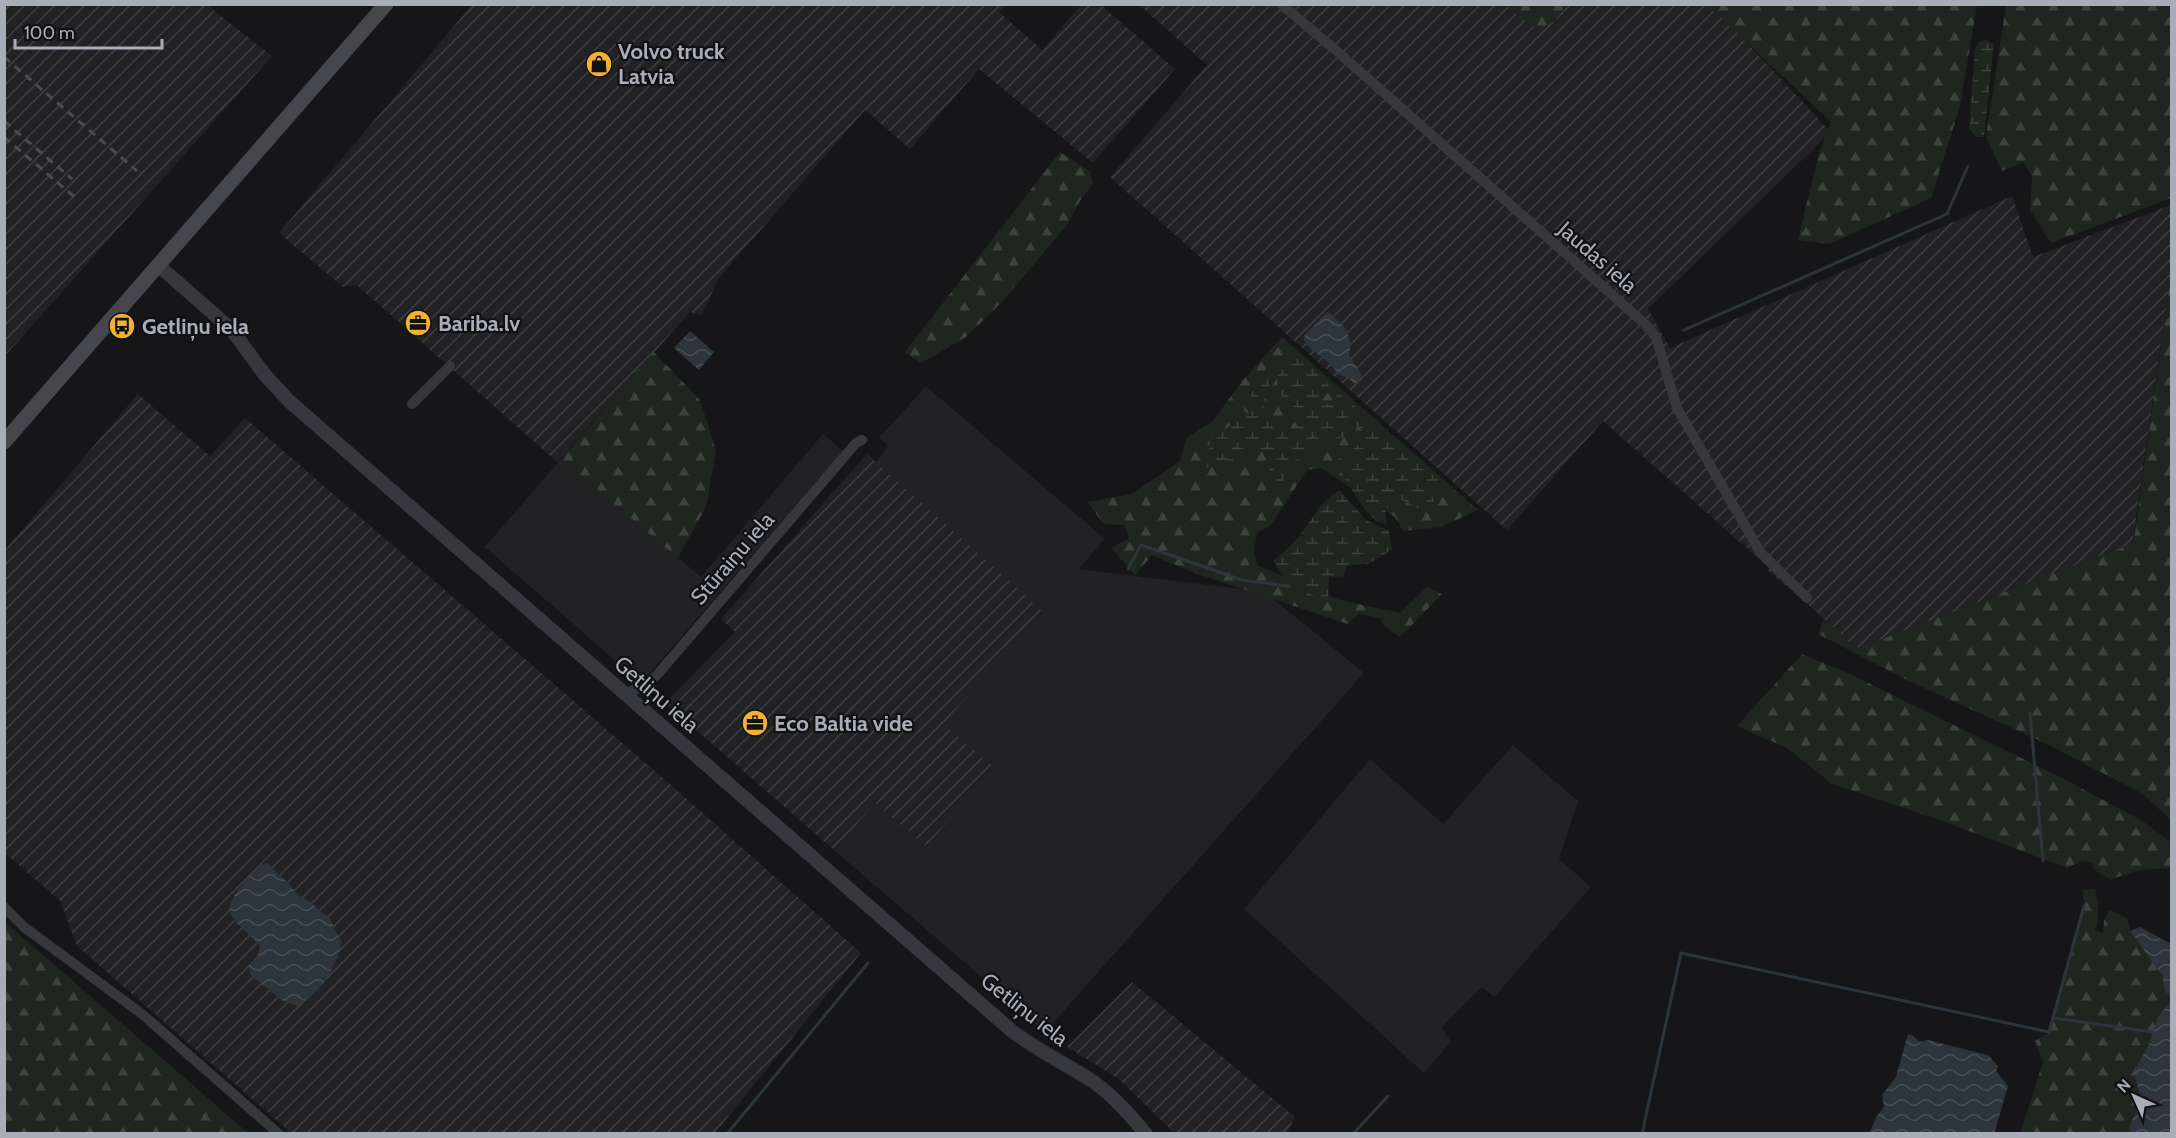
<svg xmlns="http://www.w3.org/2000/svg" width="2176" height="1138" viewBox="0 0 2176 1138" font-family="Cabin,sans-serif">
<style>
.built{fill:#222225}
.industrial{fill:url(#industrial-furrows)}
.forest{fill:url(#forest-firs)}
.wetland{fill:url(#wetland-marsh)}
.water{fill:url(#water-waves)}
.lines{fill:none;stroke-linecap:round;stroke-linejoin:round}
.stream{stroke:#2c353c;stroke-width:3}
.minor{stroke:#37383d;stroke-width:10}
.tertiary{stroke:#37383d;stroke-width:14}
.secondary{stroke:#45474d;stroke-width:15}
.rail{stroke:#4a4c52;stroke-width:3;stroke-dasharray:8 6;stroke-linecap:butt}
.labels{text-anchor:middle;stroke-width:4.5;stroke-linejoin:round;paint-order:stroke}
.poi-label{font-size:22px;font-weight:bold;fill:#a8adb8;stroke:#111113;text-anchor:start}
.street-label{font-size:22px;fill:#a8adb8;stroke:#111113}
</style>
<defs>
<pattern id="industrial-furrows" width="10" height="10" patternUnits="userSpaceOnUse" patternTransform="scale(1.5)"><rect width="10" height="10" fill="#222225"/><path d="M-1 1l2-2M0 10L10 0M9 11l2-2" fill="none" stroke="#3f3f43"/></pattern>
<pattern id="forest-firs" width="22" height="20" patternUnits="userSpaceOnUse" patternTransform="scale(1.5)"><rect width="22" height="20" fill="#1e261f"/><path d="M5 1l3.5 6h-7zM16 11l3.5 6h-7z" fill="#3c433d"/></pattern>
<pattern id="wetland-marsh" width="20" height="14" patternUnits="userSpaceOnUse" patternTransform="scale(1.5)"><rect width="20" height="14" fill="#1e261f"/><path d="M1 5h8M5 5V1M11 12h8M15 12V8" fill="none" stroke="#3c433d"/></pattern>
<pattern id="water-waves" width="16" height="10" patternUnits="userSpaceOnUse" patternTransform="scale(1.5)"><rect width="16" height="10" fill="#2c353c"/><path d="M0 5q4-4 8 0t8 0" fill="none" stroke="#485056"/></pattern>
</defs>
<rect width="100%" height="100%" fill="#161618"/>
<g class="built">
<path d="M926,386L1105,539L1079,569L1265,592L1364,673L1045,1032L834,850L875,802L994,768L942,724L1042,612L876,462L888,446L879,438Z"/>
<path d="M823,434L843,451L641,683L485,547L561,459L701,577Z"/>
<path d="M1513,745L1578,801L1559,859L1591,887L1494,997L1482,987L1442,1027L1451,1042L1424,1073L1244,909L1370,759L1443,824Z"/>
</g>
<g class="industrial">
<path d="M5,4L207,5L272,56L5,356Z"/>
<path d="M472,5H1005L999,12L1042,50L1081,5H1101L1175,69L1093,163L979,69L910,149L865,110L718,279L702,316L690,312L557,462L357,285L343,287L279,233Z"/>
<path d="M1139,5H1711L1831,132L1648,309L1670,348L2012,196L2033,257L2171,205V273L2133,539L2131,544L1859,648L1853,646L1798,595L1769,572L1767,566L1603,421L1507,530L1110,177L1207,65Z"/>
<path d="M138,394L210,456L245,418L670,784L861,953L715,1133H291L77,946L60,901L5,853V550Z"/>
<path d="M867,454L1042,611L943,724L995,768L926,846L875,803L834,850L665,703L735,632L721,619Z"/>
<path d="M1132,982L1295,1117L1287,1133H1174L1119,1079L1067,1047Z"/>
</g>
<g class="forest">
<path d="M1505,5H1566L1555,21L1537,30Z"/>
<path d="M1707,5H1977L1960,106L1931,198L1829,244L1798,240L1819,153L1831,122Z"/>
<path d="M2006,5H2171V198L2051,243L2030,210L2032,176L2023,162L2002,171L1986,137Z"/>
<path d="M1060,152L1090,171L1093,184L1081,199L1067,225L1002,302L966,337L921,363L905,352Z"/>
<path d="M2171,273L2172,820H2171L2143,794L2045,743L1911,682L1818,634L1824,619L1853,646L1859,648L2131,544L2134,539Z"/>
<path d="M1282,337L1478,510L1441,527L1403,531L1395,517L1321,468L1307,470L1270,526L1257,533L1254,550L1257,565L1340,600L1400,613L1427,587L1442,594L1400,637L1383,625L1381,618L1359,614L1348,624L1192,572L1152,555L1135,575L1111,548L1129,538L1124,525L1104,524L1087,502L1132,494L1180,461L1186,438L1212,422L1243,380Z"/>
<path d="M654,352L700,400L716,450L706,507L678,558L561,459Z"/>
<path d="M1802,654L1852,675L2060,777L2141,820L2171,842V870L2169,868C2148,869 2130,871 2111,880L2094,870L2093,863L2082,861L2067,868L1937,819L1832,784L1787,748L1737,726Z"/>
<path d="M2095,889C2098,904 2101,915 2095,930L2103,933L2104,921L2109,910L2127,918L2130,931L2162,975L2165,991L2169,994L2171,1001L2153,1032L2141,1099L2129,1128L2131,1133L2020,1134L2043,1062L2035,1041L2049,1032L2084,906L2083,890Z"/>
<path d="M4,922H5L248,1133H5Z"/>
</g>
<g class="wetland">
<path d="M1985,40L1994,43L1984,137H1976L1969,129L1975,49L1979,42Z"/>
<path d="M1295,351L1322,376L1331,389L1322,399L1306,401L1308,406C1323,408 1330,404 1339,393L1443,483L1441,492H1431L1436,508L1425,512L1399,498L1385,509L1387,524L1376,521L1363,507L1335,463L1340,458L1351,467L1357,457L1353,448L1365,441L1361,429L1353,425L1352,436C1343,438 1331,438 1323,442C1312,448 1306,458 1294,461L1280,487L1268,482L1271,456L1266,449L1237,457L1204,469H1187L1181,466L1194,463L1202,464L1209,456L1210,439L1234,423V415L1243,409L1248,414L1256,402L1250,395L1269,366L1273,377L1267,389L1263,406L1276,421L1287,430L1307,422C1301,410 1287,404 1280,393C1275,383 1278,368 1278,358Z"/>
<path d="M1339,490L1366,520L1389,531L1392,550L1368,564L1347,565L1343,578L1329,576L1328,601L1289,586L1273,561C1285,552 1295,542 1304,530C1317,512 1320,502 1339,490Z"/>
</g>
<g class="water">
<path d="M1327,312L1332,315L1346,329L1351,345L1349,355L1362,376L1355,384L1347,377L1337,374C1332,360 1312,354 1304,340V336Z"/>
<path d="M690,331L714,352L699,370L674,348Z"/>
<path d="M267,863L289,884L298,895L310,902L330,919L342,943C336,967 320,994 297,1006L283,1001L251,976L249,965L257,959L260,946C240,921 214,918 242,885C250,877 256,867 267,863Z"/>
<path d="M2140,927L2171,944V1133H2131L2129,1128L2141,1099L2135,1076L2136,1068L2149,1044L2158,1017L2171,1001L2169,994L2165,992L2162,975L2130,931Z"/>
<path d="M1908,1034L1912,1035L1920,1042L1928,1040L1988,1055L1998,1066L1996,1071L2008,1086L1995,1131L1992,1133H1869L1877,1116L1884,1107L1882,1095L1896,1077Z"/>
</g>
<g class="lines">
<g class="stream">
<path d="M1684,330L1947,214L1968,166"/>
<path d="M1128,569L1141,545L1242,580L1289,586"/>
<path d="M2030,713L2043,861"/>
<path d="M2053,1018L2153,1032"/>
<path d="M727,1134L868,963"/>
<path d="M1353,1134L1388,1096"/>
<path d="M1642,1134L1681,953L2049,1032L2084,906"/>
</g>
<g class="minor">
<path d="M1281,4L1339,53L1644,323L1656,337L1677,408L1761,553L1807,598"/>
<path d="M412,404L450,366"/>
<path d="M625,693L643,687L657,675L856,443L862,440"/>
<path d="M4,907L24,927L142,1014L279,1134"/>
</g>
<path class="tertiary" d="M159,266L231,329L265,375L289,401L1012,1031C1038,1051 1065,1063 1092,1081C1113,1095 1130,1115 1146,1134"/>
<path class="secondary" d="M4,442L386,4"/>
<g class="rail">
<path d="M4,57L137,171"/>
<path d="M4,121L72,179"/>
<path d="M4,137L78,200"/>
</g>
</g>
<defs>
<symbol id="shop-disc" viewBox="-11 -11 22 22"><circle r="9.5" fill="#f2b134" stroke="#111113"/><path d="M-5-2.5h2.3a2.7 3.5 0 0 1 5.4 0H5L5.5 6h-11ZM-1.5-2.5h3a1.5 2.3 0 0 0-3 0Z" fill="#111"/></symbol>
<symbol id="office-disc" viewBox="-11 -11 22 22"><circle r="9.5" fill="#f2b134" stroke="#111113"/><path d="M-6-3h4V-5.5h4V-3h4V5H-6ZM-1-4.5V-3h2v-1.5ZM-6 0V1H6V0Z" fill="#111"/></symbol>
<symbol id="bus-disc" viewBox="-11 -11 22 22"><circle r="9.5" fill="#f2b134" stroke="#111113"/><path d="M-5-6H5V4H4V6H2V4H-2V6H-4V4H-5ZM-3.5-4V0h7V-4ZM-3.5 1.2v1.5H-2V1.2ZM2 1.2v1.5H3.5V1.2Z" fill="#111"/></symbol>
</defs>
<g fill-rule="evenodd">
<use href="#shop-disc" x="584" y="49" width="30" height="30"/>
<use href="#office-disc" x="403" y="308" width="30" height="30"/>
<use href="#bus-disc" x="107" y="311" width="30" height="30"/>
<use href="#office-disc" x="740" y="708" width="30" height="30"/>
</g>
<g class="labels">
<g class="poi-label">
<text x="618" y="59">Volvo truck<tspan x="618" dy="25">Latvia</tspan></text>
<text x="438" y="331">Bariba.lv</text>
<text x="142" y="334">Getliņu iela</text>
<text x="774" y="731">Eco Baltia vide</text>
</g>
<g class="street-label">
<text transform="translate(1598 257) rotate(41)" y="8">Jaudas iela</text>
<text transform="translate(732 558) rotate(-49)" y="8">Stūraiņu iela</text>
<text transform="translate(657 694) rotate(41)" y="8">Getliņu iela</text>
<text transform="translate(1025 1009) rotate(38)" y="8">Getliņu iela</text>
</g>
</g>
<rect width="2176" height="1138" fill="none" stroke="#a8adb8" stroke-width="12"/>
<g transform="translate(2134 1096) rotate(315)" stroke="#111113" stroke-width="4.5" paint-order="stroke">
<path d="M0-4.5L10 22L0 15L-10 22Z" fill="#a8adb8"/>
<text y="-9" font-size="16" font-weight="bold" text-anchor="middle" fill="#a8adb8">N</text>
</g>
<path d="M15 39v9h147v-9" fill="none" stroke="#a8adb8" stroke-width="3"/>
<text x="24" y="39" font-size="18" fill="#a8adb8" stroke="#111113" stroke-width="4.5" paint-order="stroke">100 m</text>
</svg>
